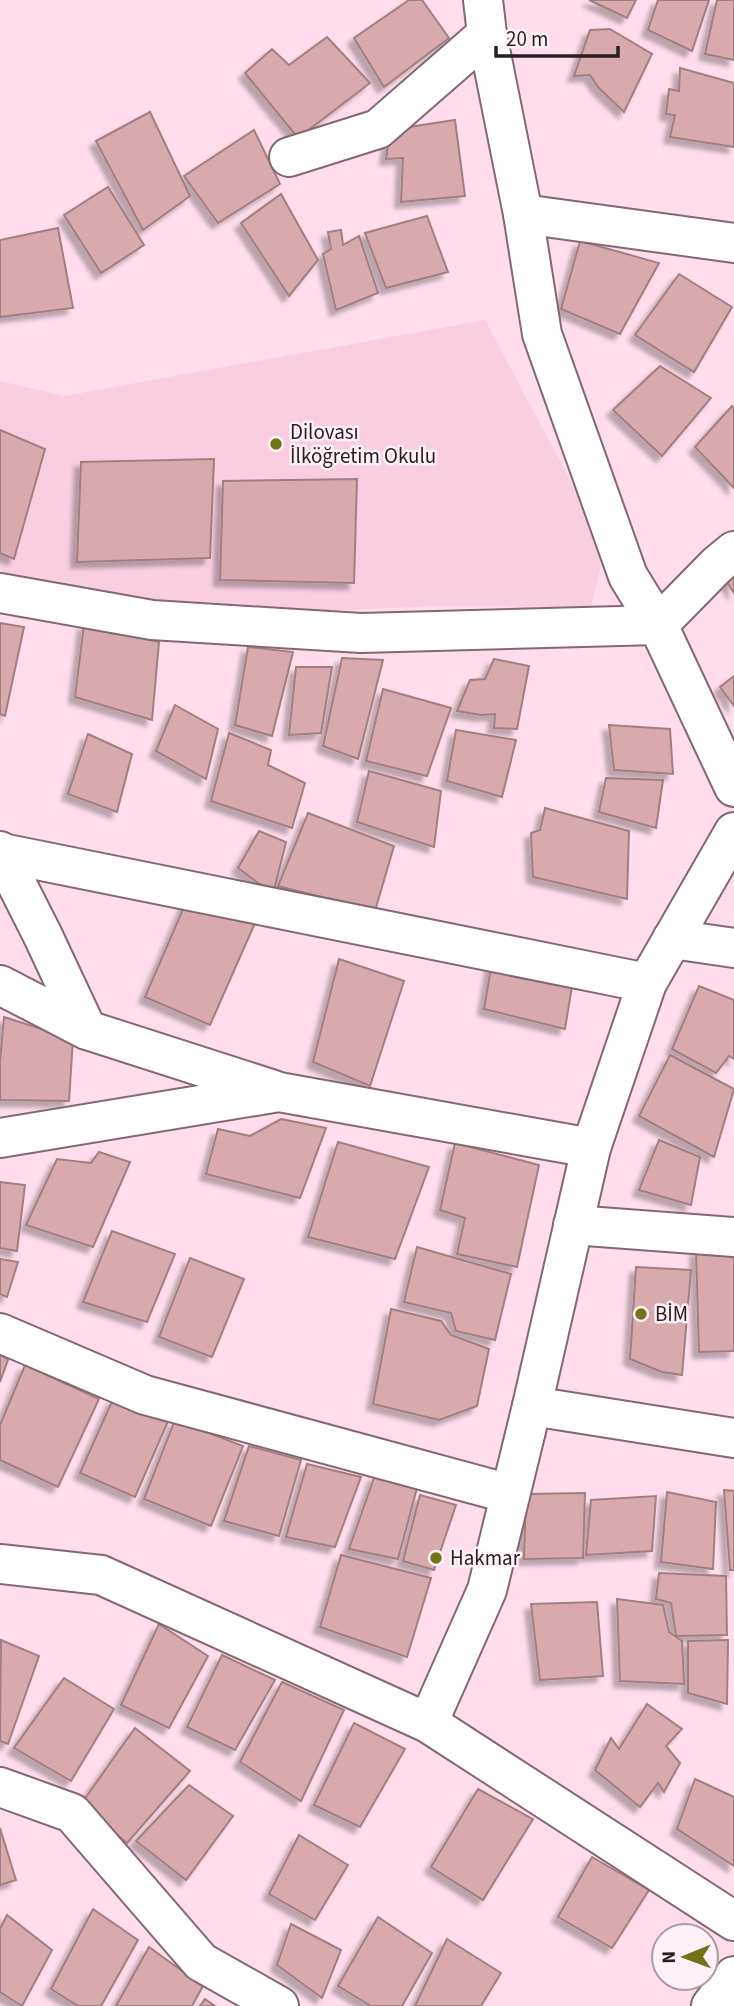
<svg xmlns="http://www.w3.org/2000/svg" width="734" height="2006" viewBox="0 0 734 2006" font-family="'Source Sans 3',sans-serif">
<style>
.built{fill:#f8cee0}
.building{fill:#d9aaad;stroke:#a17f81;stroke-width:2;filter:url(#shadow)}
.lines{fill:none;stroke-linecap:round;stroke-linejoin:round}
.minor-casing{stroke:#846774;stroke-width:42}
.minor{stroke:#fff;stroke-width:38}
.poi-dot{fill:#737216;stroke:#fff1f7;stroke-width:2.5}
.labels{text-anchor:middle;stroke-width:5;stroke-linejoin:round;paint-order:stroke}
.poi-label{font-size:21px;fill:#291d22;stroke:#fff1f7;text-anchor:start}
</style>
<defs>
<filter id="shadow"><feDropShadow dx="-6" dy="6" stdDeviation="2" flood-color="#0004"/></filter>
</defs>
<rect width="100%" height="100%" fill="#ffddec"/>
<path class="built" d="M485,320L577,493L603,557L591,607L437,606L253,614L0,581V381L64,396Z"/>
<g class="building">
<path d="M409,0H422L449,38L384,87L354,38Z"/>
<path d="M589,0H636L627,18Z"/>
<path d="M658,0H709L692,51L648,30Z"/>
<path d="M717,0H734V60L705,54Z"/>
<path d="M610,29L652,54L624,112L598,87L590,75L574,76L590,30Z"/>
<path d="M327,37L370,83L298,138L245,73L272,49L289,65Z"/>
<path d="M680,68L734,83V147L670,137L675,115L666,114L669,89L679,91Z"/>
<path d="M150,112L190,196L143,230L96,141Z"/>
<path d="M455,120L465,196L401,202L403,158L386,159L390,130Z"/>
<path d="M254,130L280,184L218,223L184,176Z"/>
<path d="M108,187L144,245L101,273L64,215Z"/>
<path d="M281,194L318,260L289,296L241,223Z"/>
<path d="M427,216L448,272L386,288L365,233Z"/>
<path d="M58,228L73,308L0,317V240Z"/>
<path d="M341,230L343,245L359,236L378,293L336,310L323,254L331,249L328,232Z"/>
<path d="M580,241L659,263L620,334L561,309Z"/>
<path d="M679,274L732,307L694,372L635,335Z"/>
<path d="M660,366L711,398L662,456L613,410Z"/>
<path d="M732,406L734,408V488L695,447Z"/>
<path d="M0,430L45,449L14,559L0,553Z"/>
<path d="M214,459L210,558L77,562L81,462Z"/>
<path d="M357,479L354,583L220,580L223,481Z"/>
<path d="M734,567V593L722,574Z"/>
<path d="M0,623L24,627L5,716L0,714Z"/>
<path d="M84,624L159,642L152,720L75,697Z"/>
<path d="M248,647L293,652L272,736L235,725Z"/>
<path d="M342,658L383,660L358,759L323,746Z"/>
<path d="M494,659L529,666L517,729L494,728L495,714L481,715L457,711L470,680L485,679Z"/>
<path d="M296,667H332L321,733L289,735Z"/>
<path d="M734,676V706L720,687Z"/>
<path d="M383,689L451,708L427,776L366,761Z"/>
<path d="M175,705L218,729L206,779L156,751Z"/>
<path d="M609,725L670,729L673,774L614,770Z"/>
<path d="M456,730L516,740L502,797L447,781Z"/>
<path d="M229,733L271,750L268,765L305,783L292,828L211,801Z"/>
<path d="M88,734L132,754L117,812L68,794Z"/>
<path d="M369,771L441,791L434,847L357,822Z"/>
<path d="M606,778L663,780L656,828L599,812Z"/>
<path d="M545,808L629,831L627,899L533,877L531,833L540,830Z"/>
<path d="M308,813L394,846L375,911L278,886Z"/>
<path d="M259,831L286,842L273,894L238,868Z"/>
<path d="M187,900L255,923L210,1025L145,997Z"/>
<path d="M339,959L404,981L370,1086L313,1062Z"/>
<path d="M492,962L574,974L565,1029L484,1009Z"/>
<path d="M699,986L734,1000V1059L729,1056L716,1073L672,1049Z"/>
<path d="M4,1017L73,1039L69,1101L0,1100V1062Z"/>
<path d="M670,1055L734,1089L714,1157L639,1116Z"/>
<path d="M281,1119L326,1128L300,1198L206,1174L218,1129L250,1136Z"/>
<path d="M659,1140L700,1157L691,1205L639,1190Z"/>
<path d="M338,1142L429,1167L395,1259L308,1237Z"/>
<path d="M455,1143L539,1165L517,1267L457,1254L465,1218L440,1210Z"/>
<path d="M99,1152L130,1162L93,1247L26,1225L57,1159L91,1163Z"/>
<path d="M0,1182L25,1185L17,1251L0,1248Z"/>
<path d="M112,1231L175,1254L147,1322L83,1302Z"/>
<path d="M417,1247L511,1274L495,1340L456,1331L451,1313L404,1302Z"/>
<path d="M696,1250L734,1257V1351L699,1352Z"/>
<path d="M190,1258L244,1279L212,1357L159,1337Z"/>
<path d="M0,1259L18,1262L7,1297L0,1294Z"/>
<path d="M636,1267L691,1270L682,1375L662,1372L630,1359Z"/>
<path d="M391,1309L441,1321L451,1335L489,1349L477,1406L439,1420L373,1404Z"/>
<path d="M0,1355L8,1360L0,1382Z"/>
<path d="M25,1365L99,1399L58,1487L0,1460V1425Z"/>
<path d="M113,1399L169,1419L135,1497L80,1473Z"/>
<path d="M175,1420L243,1446L211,1526L144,1499Z"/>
<path d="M249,1446L301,1460L279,1536L224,1521Z"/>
<path d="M307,1464L361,1477L335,1547L286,1537Z"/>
<path d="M375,1475L417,1488L398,1559L349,1549Z"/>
<path d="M724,1490L734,1491V1570H730Z"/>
<path d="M667,1492L716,1502L713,1569L661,1562Z"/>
<path d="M585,1493L583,1558L524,1559L526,1494Z"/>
<path d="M420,1495L456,1505L434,1570L403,1561Z"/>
<path d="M656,1496L652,1551L586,1555L591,1500Z"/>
<path d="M341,1555L431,1578L407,1657L320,1627Z"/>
<path d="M659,1573L726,1576L727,1635L676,1636L671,1603L656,1599Z"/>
<path d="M617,1599L663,1605L669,1632L682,1641L684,1684L620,1681Z"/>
<path d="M597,1602L603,1676L540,1680L531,1604Z"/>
<path d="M159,1624L208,1656L169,1728L121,1705Z"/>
<path d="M1,1640L39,1656L8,1744L0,1741Z"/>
<path d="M728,1640L727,1704L688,1693V1641Z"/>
<path d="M222,1655L275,1680L235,1750L187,1727Z"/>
<path d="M64,1678L114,1709L71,1781L14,1748Z"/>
<path d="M282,1682L344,1710L301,1801L240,1762Z"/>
<path d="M647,1704L682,1729L666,1746L680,1763L664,1792L658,1783L640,1807L595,1770L611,1738L619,1749Z"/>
<path d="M354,1723L405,1749L360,1827L314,1805Z"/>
<path d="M135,1728L190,1771L127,1843L81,1804Z"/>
<path d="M695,1779L734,1797V1866L677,1829Z"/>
<path d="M189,1785L233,1816L186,1880L136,1841Z"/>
<path d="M478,1789L533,1819L483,1900L431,1867Z"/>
<path d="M0,1828L16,1880L0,1885Z"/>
<path d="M299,1835L348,1865L315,1920L269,1894Z"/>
<path d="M592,1857L649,1890L612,1948L558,1917Z"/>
<path d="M93,1909L138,1940L101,2006H78L51,1989Z"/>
<path d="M7,1915L52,1950L22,2006L0,1992V1929Z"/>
<path d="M378,1917L432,1953L402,2006H371L338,1986Z"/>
<path d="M291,1924L341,1950L322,1998L277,1965Z"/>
<path d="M447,1939L501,1973L481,2006H415Z"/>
<path d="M149,1947L203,1986L192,2006H116Z"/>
<path d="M205,1999L215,2006H200Z"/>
</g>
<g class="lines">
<defs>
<g id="minor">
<path d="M483,0L487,34L523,214L542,334L628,576L658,625L734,787"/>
<path d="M289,157L378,129L487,34"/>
<path d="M523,214L734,243"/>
<path d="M0,593L152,620L361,633L658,625L717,565L734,551"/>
<path d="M0,851L43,936L87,1030"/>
<path d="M2,853L647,983"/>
<path d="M672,939L734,948"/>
<path d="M0,985L87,1030L274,1090"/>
<path d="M0,1138L279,1092L591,1148"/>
<path d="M573,1225L734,1237"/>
<path d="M0,1333L145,1395L510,1494"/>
<path d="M532,1406L734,1438"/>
<path d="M0,1564L101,1575L428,1723L734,1921"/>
<path d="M428,1723L487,1590L532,1406L591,1148L647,983L734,832"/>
<path d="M0,1787L72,1813L201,1962L279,2006"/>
<path d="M711,2006L734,1976"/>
</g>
</defs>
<use href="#minor" class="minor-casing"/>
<use href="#minor" class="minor"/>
</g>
<g class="poi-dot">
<circle cx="276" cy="444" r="7"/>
<circle cx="641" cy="1314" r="7"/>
<circle cx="436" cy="1558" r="7"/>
</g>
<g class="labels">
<g class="poi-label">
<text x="290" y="439">Dilovası<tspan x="290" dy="24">İlköğretim Okulu</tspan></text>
<text x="655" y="1321">BİM</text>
<text x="450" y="1565">Hakmar</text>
</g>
</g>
<g transform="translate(685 1957) rotate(269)"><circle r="33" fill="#fff1f7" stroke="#a99ca2" stroke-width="2"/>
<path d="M0-5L12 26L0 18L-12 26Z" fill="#737216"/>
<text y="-10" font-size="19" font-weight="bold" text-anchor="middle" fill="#291d22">N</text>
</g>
<path d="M496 46v10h122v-10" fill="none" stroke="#291d22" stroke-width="3.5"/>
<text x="506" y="46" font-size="21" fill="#291d22" stroke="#fff1f7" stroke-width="5" paint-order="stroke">20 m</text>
</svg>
